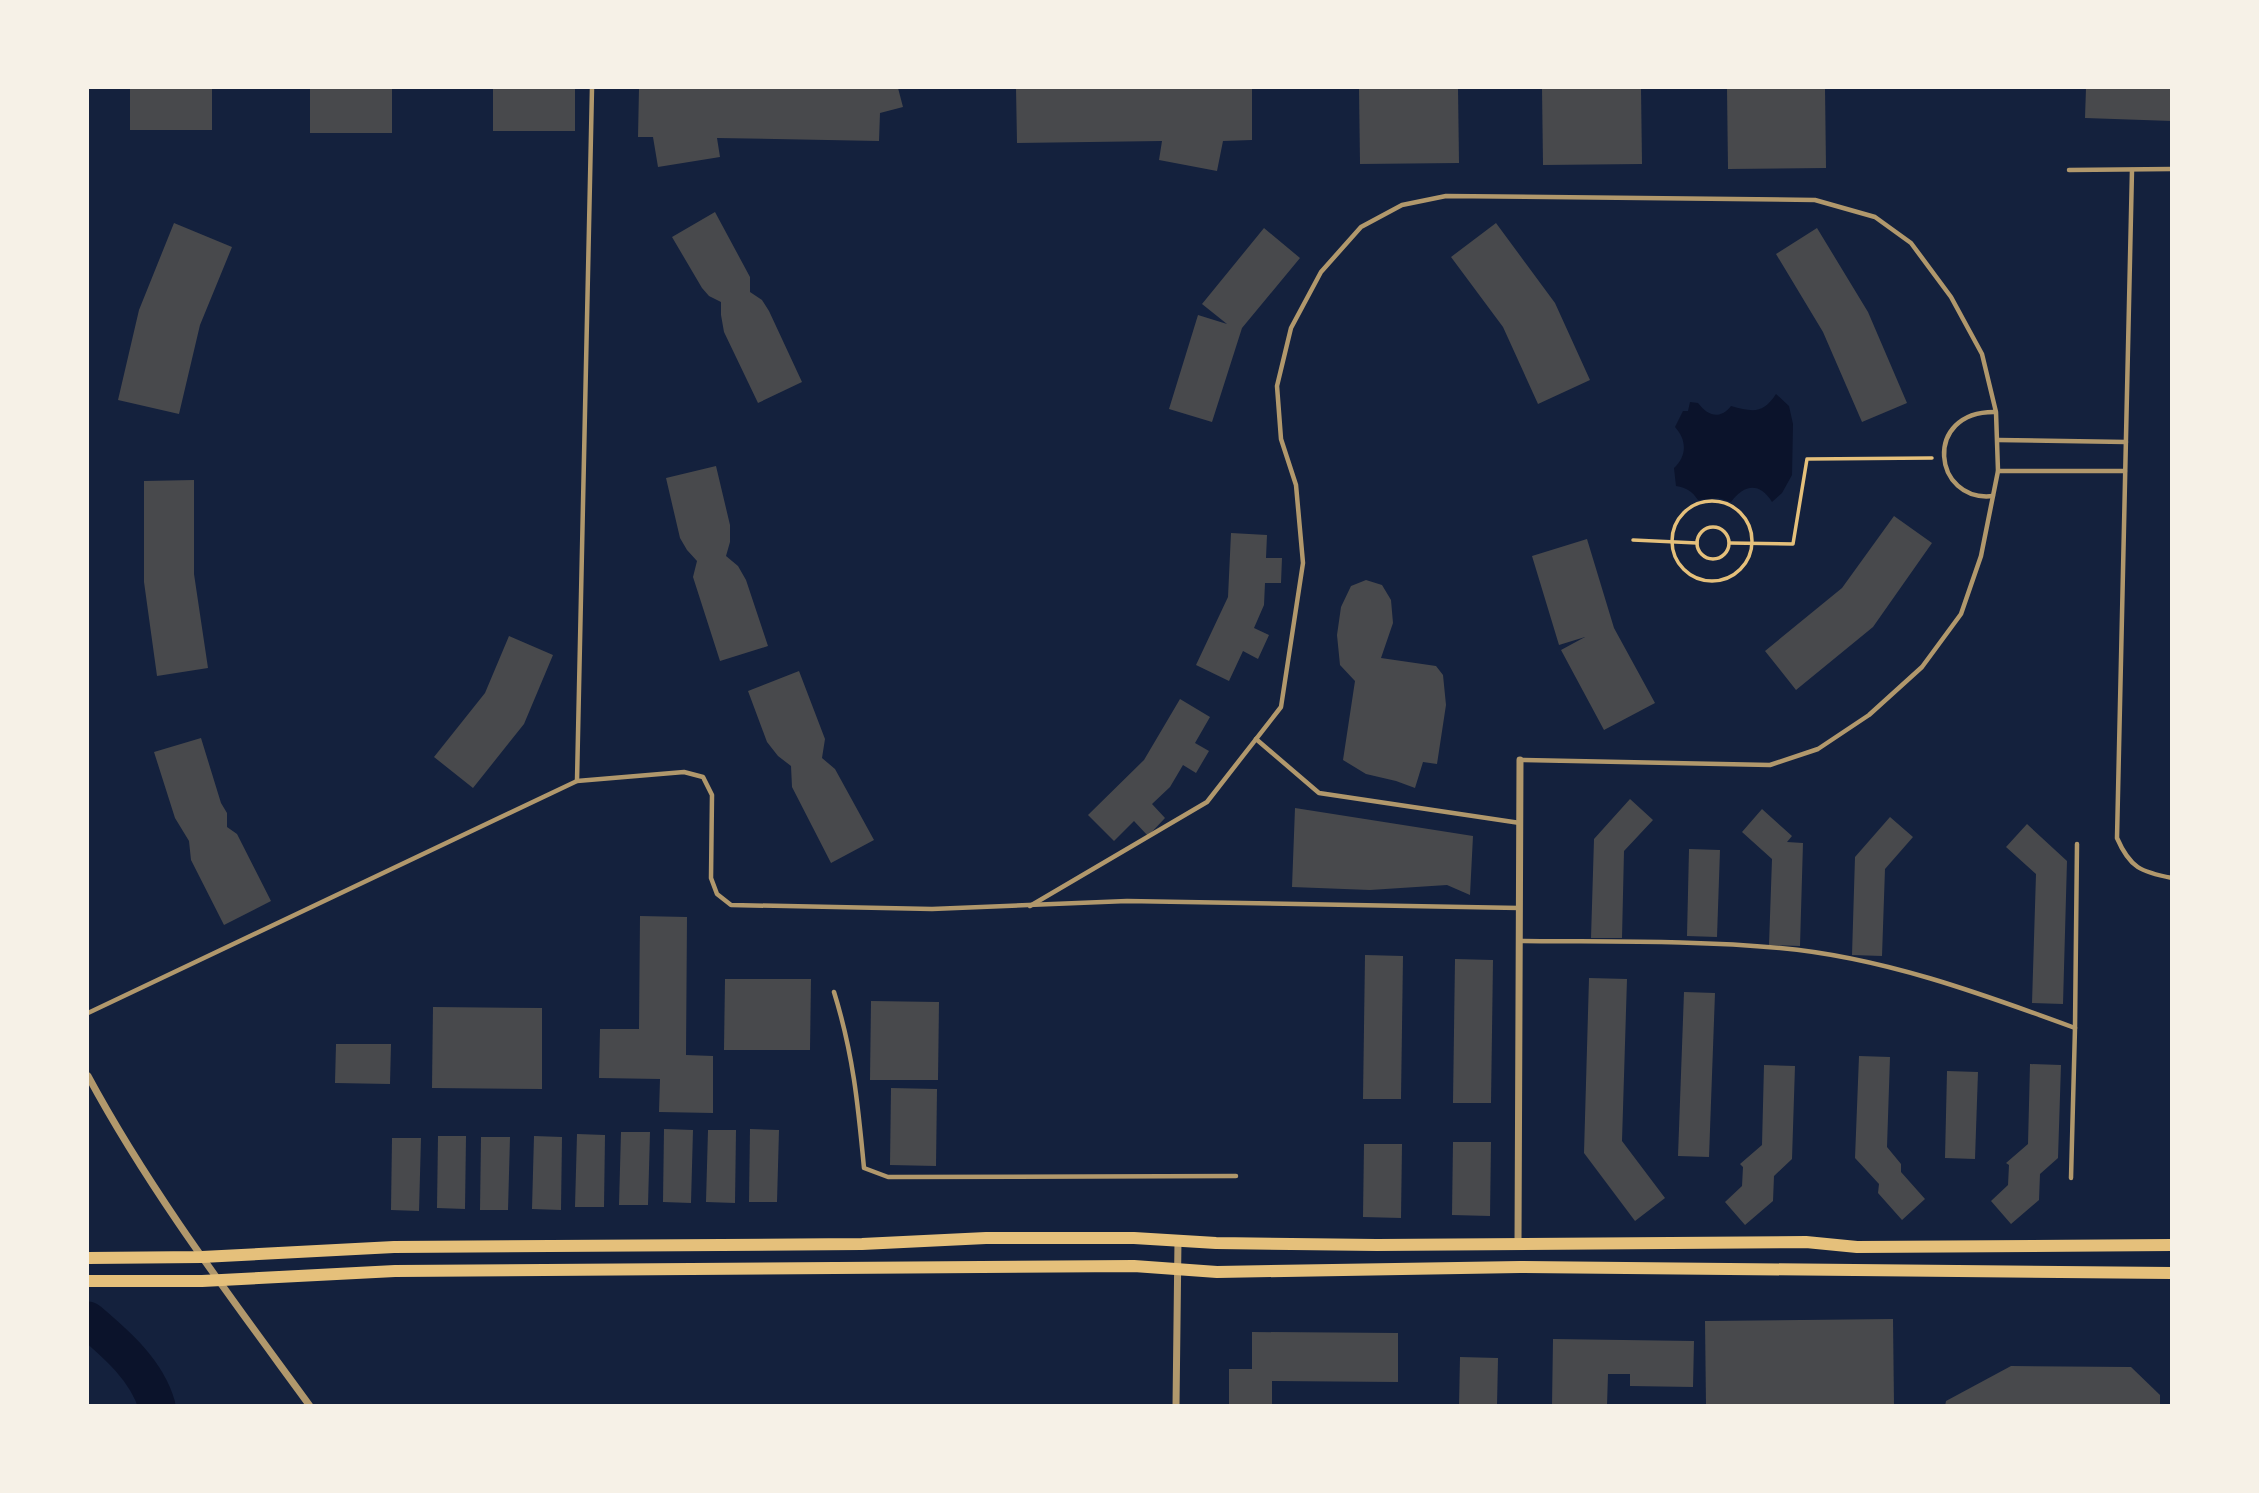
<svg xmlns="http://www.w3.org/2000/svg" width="2259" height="1493" viewBox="0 0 2259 1493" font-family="'Varela Round',sans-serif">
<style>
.water{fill:#0b132b}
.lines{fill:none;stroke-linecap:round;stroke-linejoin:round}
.river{stroke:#0b132b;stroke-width:37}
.building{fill:#48494c}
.path{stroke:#e5c07b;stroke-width:3.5}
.service{stroke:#b1986c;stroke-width:4.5}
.minor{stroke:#b1986c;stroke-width:7}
.secondary{stroke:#e5c07b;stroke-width:12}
</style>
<rect width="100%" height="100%" fill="#14213d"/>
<path class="water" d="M1776,394L1789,406L1793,424L1792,475L1782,493L1772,502C1760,482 1744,484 1731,502L1718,498L1698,500C1692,491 1687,488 1676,486L1674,468C1687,456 1687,440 1675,427L1683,411H1688L1690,402L1698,403C1708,416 1720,420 1731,406C1753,412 1763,414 1776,394Z"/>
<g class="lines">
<path class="river" d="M88,1320C115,1343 147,1370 157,1406"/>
</g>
<g class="building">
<rect x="130" y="88" width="82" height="42"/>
<rect x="310" y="88" width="82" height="45"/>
<rect x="493" y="88" width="82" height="43"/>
<path d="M639,88H898L903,107L880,113L879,141L717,138L720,157L658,167L653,137H638Z"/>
<path d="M1016,88H1252V140L1223,141L1217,171L1159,160L1162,141L1017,143Z"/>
<path d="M1359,88H1458L1459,163L1360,164Z"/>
<path d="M1542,88H1641L1642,164L1543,165Z"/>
<path d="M1727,88H1825L1826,168L1728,169Z"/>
<path d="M2086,88H2172V121L2085,118Z"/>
<path d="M715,212L750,277V292L762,300L769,311L802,382L758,403L724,332L721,315V302L709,296L702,288L672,237Z"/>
<path d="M174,223L232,247L200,325L179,414L118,400L139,310Z"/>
<path d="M1496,223L1555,303L1590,380L1538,404L1503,327L1451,257Z"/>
<path d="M1264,228L1300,258L1242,328L1212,422L1169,409L1198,315L1227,324L1202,304Z"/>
<path d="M1817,228L1868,312L1907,403L1862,422L1823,332L1776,254Z"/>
<path d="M716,466L730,525V542L726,556L738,566L746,580L768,646L720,661L693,577L697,561L687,550L680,538L666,478Z"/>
<path d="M194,480V574L208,668L157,676L144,582V481Z"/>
<path d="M1894,516L1932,543L1873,627L1796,690L1765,651L1842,588Z"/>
<path d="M1231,533L1267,535L1266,558H1282L1281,583H1265L1264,605L1254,628L1269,635L1258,659L1243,651L1229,681L1196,665L1228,597Z"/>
<path d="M1587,539L1614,628L1655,703L1604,730L1561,650L1585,637L1559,645L1532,556Z"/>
<path d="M1366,580L1382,585L1391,600L1393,623L1381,658L1436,666L1443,675L1446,705L1437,764L1423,762L1415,788L1396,781L1366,774L1343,760L1355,681L1340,665L1337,635L1341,607L1351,586Z"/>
<path d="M509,636L553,655L524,724L473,788L434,757L485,693Z"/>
<path d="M799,671L825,739L822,758L835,769L874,840L831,863L792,787L791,766L778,756L767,742L748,691Z"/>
<path d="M1180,699L1210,717L1195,743L1209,751L1196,773L1183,765L1170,787L1152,804L1165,818L1148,836L1134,821L1114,841L1088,815L1144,760Z"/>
<path d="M201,738L221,803L227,813V827L237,834L271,901L224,925L191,860L189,841L175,818L154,752Z"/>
<path d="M1630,799L1653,820L1624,851L1622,938H1591L1594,839Z"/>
<path d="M1295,808L1473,836L1470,895L1447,885L1370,890L1292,887Z"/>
<path d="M1762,809L1792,836L1787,842L1803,843L1800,946L1769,945L1772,859L1742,832Z"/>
<path d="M1890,817L1913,837L1885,869L1882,956L1852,955L1855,857Z"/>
<path d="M2027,824L2067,861L2063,1004L2032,1003L2036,874L2006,847Z"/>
<path d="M1689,849L1720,850L1717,937L1687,936Z"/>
<path d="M640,916L687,917L686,1055L713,1056V1113L659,1112L660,1079L599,1078L600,1029H639Z"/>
<path d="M1365,955L1403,956L1401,1099H1363Z"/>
<path d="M1455,959L1493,960L1491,1103H1453Z"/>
<path d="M1589,978L1627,979L1622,1141L1665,1198L1635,1221L1584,1153Z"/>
<path d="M725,979H811L810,1050H724Z"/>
<path d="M1684,992L1715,993L1709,1157L1678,1156Z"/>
<path d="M871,1001L939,1002L938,1080H870Z"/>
<path d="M433,1007L542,1008V1089L432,1088Z"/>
<path d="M336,1044H391L390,1084L335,1083Z"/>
<path d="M1859,1056L1890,1057L1887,1147L1901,1164V1172L1925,1199L1902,1220L1878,1193L1879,1184L1855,1158Z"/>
<path d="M2030,1064L2061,1065L2058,1158L2040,1174L2039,1200L2011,1224L1991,1201L2008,1185L2009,1165L2006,1163L2028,1144Z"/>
<path d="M1764,1065L1795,1066L1792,1159L1774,1176L1773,1201L1745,1225L1725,1202L1742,1186L1743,1167L1740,1164L1762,1145Z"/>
<path d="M1947,1071L1978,1072L1975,1159L1945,1158Z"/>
<path d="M891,1088L937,1089L936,1166L890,1165Z"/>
<path d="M664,1129L693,1130L691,1203L663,1202Z"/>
<path d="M750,1129L779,1130L777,1202H749Z"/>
<path d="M708,1130H736L735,1203L706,1202Z"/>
<path d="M621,1132H650L648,1205H619Z"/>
<path d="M577,1134L605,1135L604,1207H575Z"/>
<path d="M438,1136H466L465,1209L437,1208Z"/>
<path d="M534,1136L562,1137L561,1210L532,1209Z"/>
<path d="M481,1137H510L508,1210H480Z"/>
<path d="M392,1138H421L419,1211L391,1210Z"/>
<path d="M1453,1142H1491L1490,1216L1452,1215Z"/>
<path d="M1364,1144H1402L1401,1218L1363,1217Z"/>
<path d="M1893,1319L1894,1406H1706L1705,1321Z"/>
<path d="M1252,1332L1398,1333V1382L1272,1381V1406H1229V1369H1252Z"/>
<path d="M1553,1339L1694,1341L1693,1387L1630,1386V1374H1608L1607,1406H1552Z"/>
<path d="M1460,1357L1498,1358L1497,1406H1459Z"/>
<path d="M2011,1366L2131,1367L2160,1395V1406H1945L1946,1401Z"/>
</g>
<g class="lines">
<g class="path">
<circle cx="1712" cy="541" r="40"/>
<circle cx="1713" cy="543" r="16"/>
<path d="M1633,540L1697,543"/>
<path d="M1730,543L1793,544L1807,459L1932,458"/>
</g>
<g class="service">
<path d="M2069,170L2172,169"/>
<path d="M2132,170L2117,838C2130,868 2141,872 2172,878"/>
<path d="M1998,440L2126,442"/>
<path d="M1998,471H2125"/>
<path d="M1993,496C1933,503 1922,411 1995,412"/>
<path d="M1256,739L1319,793L1520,823"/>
<path d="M577,781L592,88"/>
<path d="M1030,906L1207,802L1281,707L1303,563L1296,485L1281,439L1277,386L1291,328L1321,272L1361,227L1402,205L1446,196L1815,200L1875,217L1911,243L1951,297L1982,354L1996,412L1998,471L1981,556L1961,614L1922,667L1869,715L1818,749L1770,765L1521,760"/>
<path d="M1520,941C1606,942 1694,940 1780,948C1881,957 1980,993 2075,1028"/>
<path d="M834,992C853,1053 858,1104 864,1168L888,1177L1236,1176"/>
<path d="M88,1013L577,781L684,772L703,777L712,795L711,878L717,894L731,905L932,909L1127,901L1519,908"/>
<path d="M2071,1178L2075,1028L2077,844"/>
</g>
<g class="minor">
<path d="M88,1076C151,1193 232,1299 310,1406"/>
<path d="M1518,1242L1520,760"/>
<path d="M1176,1406L1178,1240"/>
</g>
<g class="secondary">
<path d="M88,1258L202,1257L394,1247L862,1244L986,1238H1134L1216,1243L1377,1245L1806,1242L1857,1247L2172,1245"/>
<path d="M88,1281H202L395,1271L1134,1266L1217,1272L1520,1267L2172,1273"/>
</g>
</g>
<rect width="2259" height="1493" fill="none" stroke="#f6f1e7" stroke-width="178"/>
</svg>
